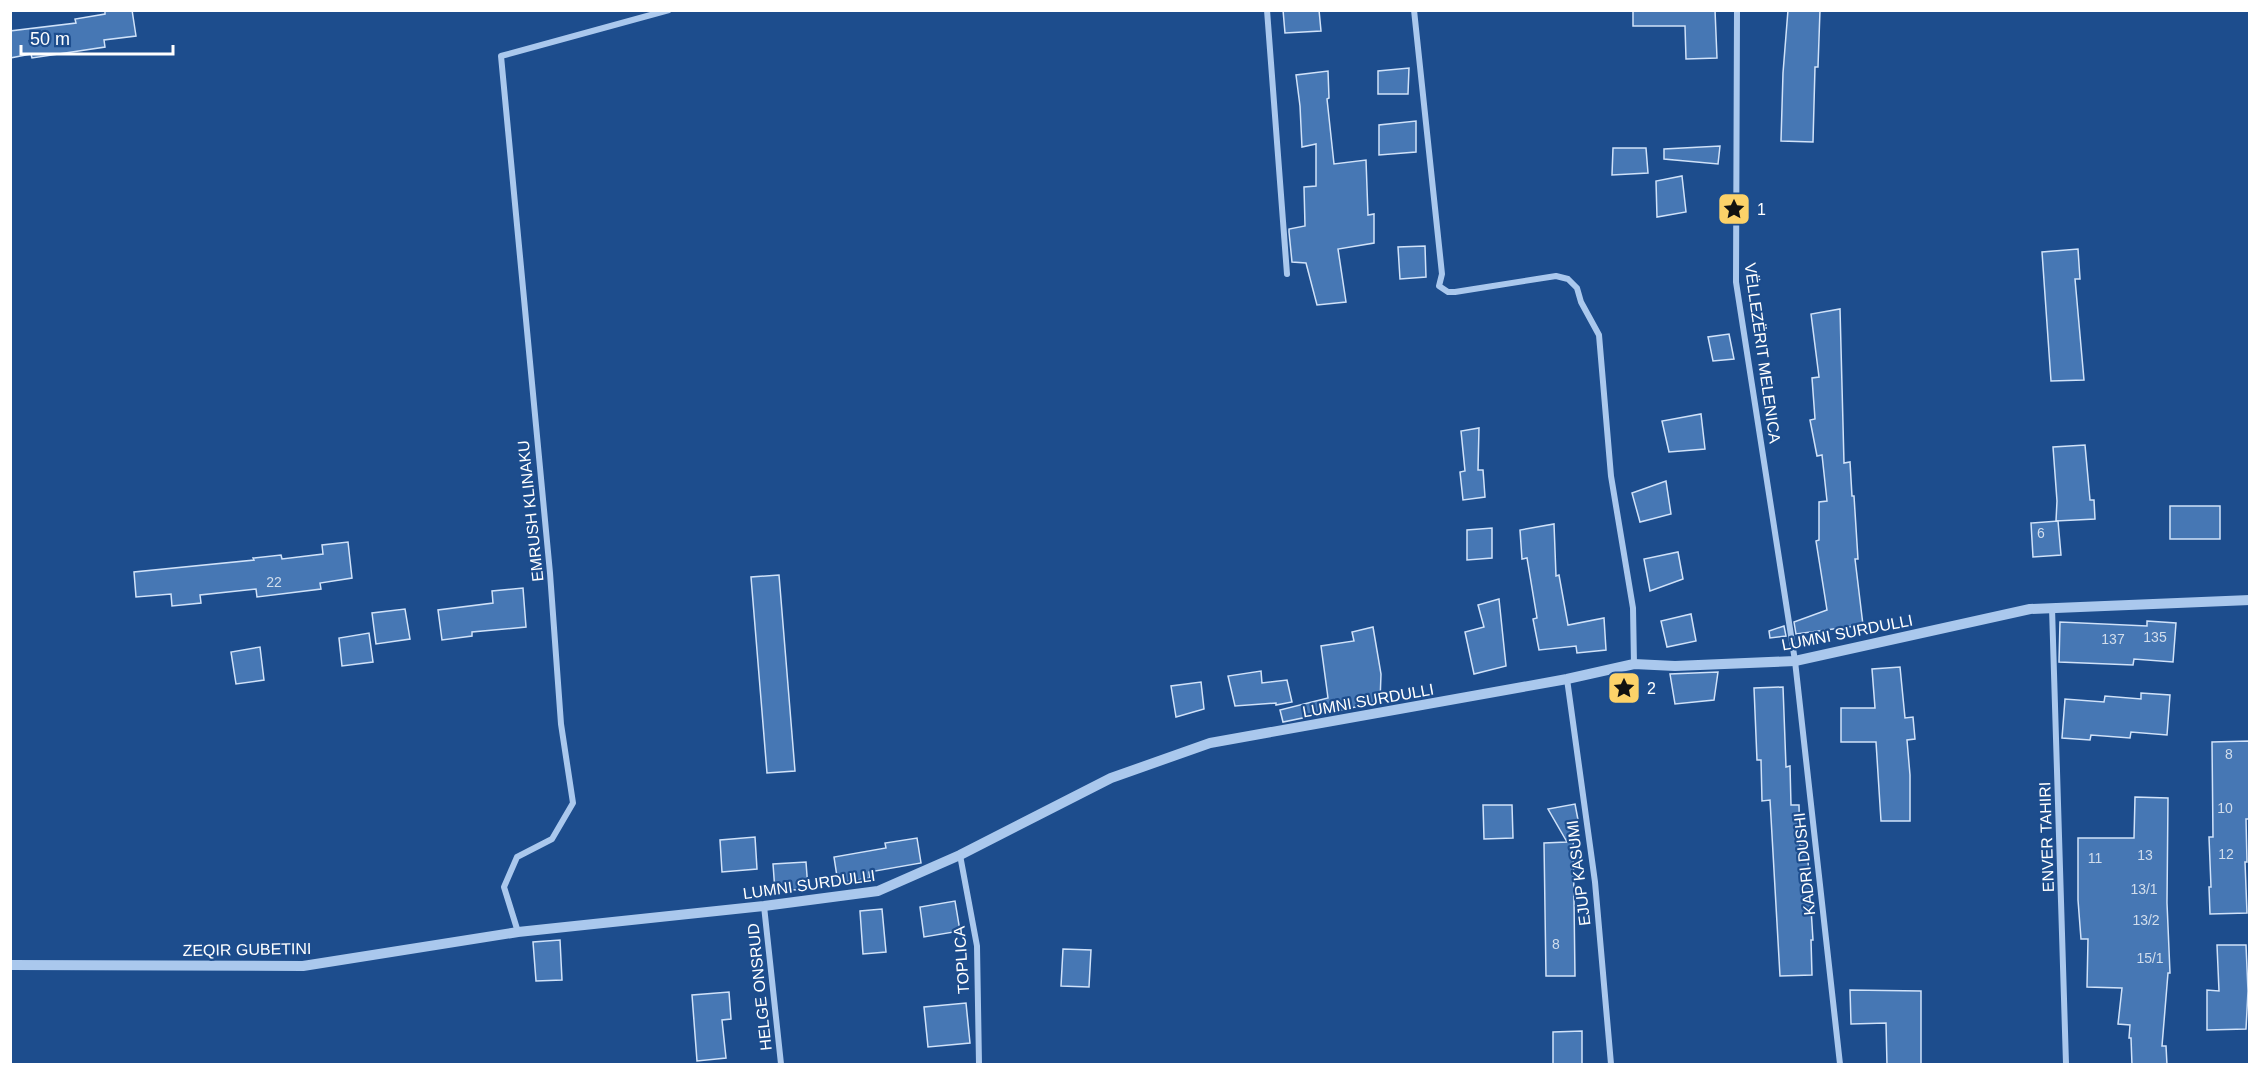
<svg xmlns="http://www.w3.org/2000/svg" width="2260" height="1075" viewBox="0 0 2260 1075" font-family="Arial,sans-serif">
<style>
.building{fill:#4677b4;stroke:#d0e2f9;stroke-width:1.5}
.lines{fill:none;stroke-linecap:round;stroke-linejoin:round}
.minor{stroke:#aac8ed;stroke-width:6}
.tertiary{stroke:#aac8ed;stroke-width:10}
.labels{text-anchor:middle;stroke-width:4.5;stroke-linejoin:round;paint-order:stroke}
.number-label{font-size:14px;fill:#d1ddec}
.poi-label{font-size:16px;fill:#fff;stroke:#1d4d8d;text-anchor:start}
.street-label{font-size:16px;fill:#fff;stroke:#1d4d8d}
</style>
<rect width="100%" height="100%" fill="#1d4d8d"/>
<g class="building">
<path d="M105,10H132L136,36L104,40L105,47L32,58L31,54L10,58V31L76,23L75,19L105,14Z"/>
<path d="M1283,10H1319L1321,31L1285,33Z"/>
<path d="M1633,10H1715L1717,58L1686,59L1685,26H1633Z"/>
<path d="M1788,10H1820L1818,67H1815L1813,142L1781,141L1783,73Z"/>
<path d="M1409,68L1408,94H1378V71Z"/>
<path d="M1328,71L1329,98L1327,99L1334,164L1366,160L1368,215L1374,214V243L1338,249L1346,302L1317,305L1306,263L1292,262L1289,232V229L1305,226L1304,187L1316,186V144L1302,147L1300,106L1296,75Z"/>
<path d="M1416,121V152L1379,155V125Z"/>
<path d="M1720,146L1718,164L1664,159V149Z"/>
<path d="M1613,148H1646L1648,173L1612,175Z"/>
<path d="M1682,176L1686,212L1657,217L1656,181Z"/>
<path d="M1425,246L1426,277L1400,279L1398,247Z"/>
<path d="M2078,249L2080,279H2075L2084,380L2051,381L2042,252Z"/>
<path d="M1840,309L1844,463L1850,462L1852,496H1854L1858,559H1855L1863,625L1796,634L1794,622L1827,610L1816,541L1819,540V502L1827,501L1822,455L1817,456L1810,420L1815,419L1812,378L1819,377L1811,314Z"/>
<path d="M1729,334L1734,359L1713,361L1708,337Z"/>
<path d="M1701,414L1705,449L1669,452L1662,421Z"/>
<path d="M1479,428L1478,470H1483L1485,497L1463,500L1460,472L1465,471L1461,431Z"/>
<path d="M2085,445L2090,500H2094L2095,519L2056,521L2057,501L2053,447Z"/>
<path d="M1666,481L1671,514L1640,522L1632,493Z"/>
<rect x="2170" y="506" width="50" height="33"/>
<path d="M2058,521L2061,555L2033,557L2031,523Z"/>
<path d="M1554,524L1556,576L1559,575L1568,625L1604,618L1606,650L1577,653L1576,646L1539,650L1533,619L1537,618L1527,558L1522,559L1520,530Z"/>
<path d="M1492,528V558L1467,560V530Z"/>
<path d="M348,542L352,578L320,583L321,589L257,597L256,589L200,595L201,603L172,606L171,594L136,597L134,572L254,560L253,558L281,555L282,559L323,554L322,545Z"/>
<path d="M1678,552L1683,579L1650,591L1644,559Z"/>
<path d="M779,575L795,771L767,773L751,577Z"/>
<path d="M523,588L526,627L472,632V636L442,640L438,610L493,603L492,591Z"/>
<path d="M1499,599L1506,666L1474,674L1465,632L1484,627L1478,605Z"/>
<path d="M405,609L410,639L376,644L372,613Z"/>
<path d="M1691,614L1696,641L1667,647L1661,621Z"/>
<path d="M2147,621L2176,623L2173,662L2134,659L2133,665L2059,662L2060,622L2147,626Z"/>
<path d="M1784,626L1786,636L1770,638L1769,631Z"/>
<path d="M1373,627L1381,674L1380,702L1283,722L1280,710L1328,698L1321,646L1354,641L1352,632Z"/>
<path d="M369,633L373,662L342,666L339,638Z"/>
<path d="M260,647L264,680L236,684L231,652Z"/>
<path d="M1900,667L1905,718L1913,717L1915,739L1907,740L1910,775V821H1881L1876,742H1841V708H1875L1872,669Z"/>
<path d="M1261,671L1262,683L1287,680L1292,702L1276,705V703L1235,706L1228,676Z"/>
<path d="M1718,672L1714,700L1675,704L1670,674Z"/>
<path d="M1201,682L1204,709L1176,717L1171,686Z"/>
<path d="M1783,687L1786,767L1790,766L1791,805H1799L1800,846L1807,845L1813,940H1811L1812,975L1780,976L1770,800L1762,801L1761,760H1757L1754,688Z"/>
<path d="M2141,693L2170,695L2167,735L2131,732L2130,738L2091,735L2090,740L2062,738L2065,699L2104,702L2105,696L2141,699Z"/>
<path d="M2249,741L2250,819H2246L2247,862H2245L2247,913L2210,914L2209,887H2211L2209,837H2213L2212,742Z"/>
<path d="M2135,797L2168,798L2167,903L2170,973H2168L2162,1046H2166L2167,1065H2132L2131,1038H2129L2130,1025L2118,1024L2122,988L2087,987L2088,939H2081L2078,900V838H2134Z"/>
<path d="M1575,804L1579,825L1573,826L1575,976H1546L1544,843L1567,842L1548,809Z"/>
<path d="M1483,805H1512L1513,838L1484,839Z"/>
<path d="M755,837L757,869L722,872L720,840Z"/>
<path d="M917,838L921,863L869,872L870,878L838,883L834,857L886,848L885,843Z"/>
<path d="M806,862L808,889L775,891L773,864Z"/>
<path d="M955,901L960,931L924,937L920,907Z"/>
<path d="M882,909L886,952L863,954L860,911Z"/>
<path d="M560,940L562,980L536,981L533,942Z"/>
<path d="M2217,945H2246L2248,991L2246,1029L2207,1030V990L2219,991Z"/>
<path d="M1063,949L1091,950L1089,987L1061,986Z"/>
<path d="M1850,990L1921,991V1065H1887L1886,1023L1851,1024Z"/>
<path d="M729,992L731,1019L722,1020L726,1058L697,1061L692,995Z"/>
<path d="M966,1003L970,1043L928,1047L924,1007Z"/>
<path d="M1582,1031V1065H1553V1032Z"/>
</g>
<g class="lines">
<g class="minor">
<path d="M1267,10L1287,274"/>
<path d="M1414,10L1442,274L1439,286L1448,292H1455L1556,276L1568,279L1577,288L1581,302L1599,335L1611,476L1633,608L1634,664"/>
<path d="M1737,10L1736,282L1795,661L1840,1064"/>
<path d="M2052,608L2066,1064"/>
<path d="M1567,679L1595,882L1611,1064"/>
<path d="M960,855L977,946L979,1064"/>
<path d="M764,906L781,1064"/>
<path d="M518,932L504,887L517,857L552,839L573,803L561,724L550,573L501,56L669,10"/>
</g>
<path class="tertiary" d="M10,965L303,966L518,932L764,906L878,891L960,855L1111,778L1210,743L1567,679L1634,664L1675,666L1795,661L2030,609L2250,600"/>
</g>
<defs>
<symbol id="sight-square" viewBox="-11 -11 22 22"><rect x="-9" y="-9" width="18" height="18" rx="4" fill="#fcd269" stroke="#1d4d8d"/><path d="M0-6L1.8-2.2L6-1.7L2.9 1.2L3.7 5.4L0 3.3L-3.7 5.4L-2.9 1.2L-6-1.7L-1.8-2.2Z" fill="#111"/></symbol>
</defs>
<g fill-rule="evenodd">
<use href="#sight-square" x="1715" y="190" width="38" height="38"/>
<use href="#sight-square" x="1605" y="669" width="38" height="38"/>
</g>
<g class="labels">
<g class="number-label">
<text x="2041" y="538">6</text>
<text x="274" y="587">22</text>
<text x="2155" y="642">135</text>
<text x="2113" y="644">137</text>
<text x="2229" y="759">8</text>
<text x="2225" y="813">10</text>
<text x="2226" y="859">12</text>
<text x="2145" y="860">13</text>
<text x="2095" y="863">11</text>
<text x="2144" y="894">13/1</text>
<text x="2146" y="925">13/2</text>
<text x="1556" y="949">8</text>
<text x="2150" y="963">15/1</text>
</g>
<g class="poi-label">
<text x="1757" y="215">1</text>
<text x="1647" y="694">2</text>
</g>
<g class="street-label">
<text transform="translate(1763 353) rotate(82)" y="6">VËLLEZËRIT MELENICA</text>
<text transform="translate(530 511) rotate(-96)" y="6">EMRUSH KLINAKU</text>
<text transform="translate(1847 632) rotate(-11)" y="6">LUMNI SURDULLI</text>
<text transform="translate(1368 700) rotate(-10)" y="6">LUMNI SURDULLI</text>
<text transform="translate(2046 837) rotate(-92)" y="6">ENVER TAHIRI</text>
<text transform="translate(1804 864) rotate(-96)" y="6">KADRI DUSHI</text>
<text transform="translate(1578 873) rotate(-97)" y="6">EJUP KASUMI</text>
<text transform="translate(809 884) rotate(-8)" y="6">LUMNI SURDULLI</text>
<text transform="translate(247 949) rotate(-1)" y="6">ZEQIR GUBETINI</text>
<text transform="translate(961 960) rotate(-94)" y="6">TOPLICA</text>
<text transform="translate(759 987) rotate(-96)" y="6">HELGE ONSRUD</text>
</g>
</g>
<rect width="2260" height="1075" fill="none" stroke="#ffffff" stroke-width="24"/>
<path d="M21 45v9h152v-9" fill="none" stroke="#ffffff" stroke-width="3"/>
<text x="30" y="45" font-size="18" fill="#ffffff" stroke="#1d4d8d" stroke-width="4.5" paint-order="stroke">50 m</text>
</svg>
